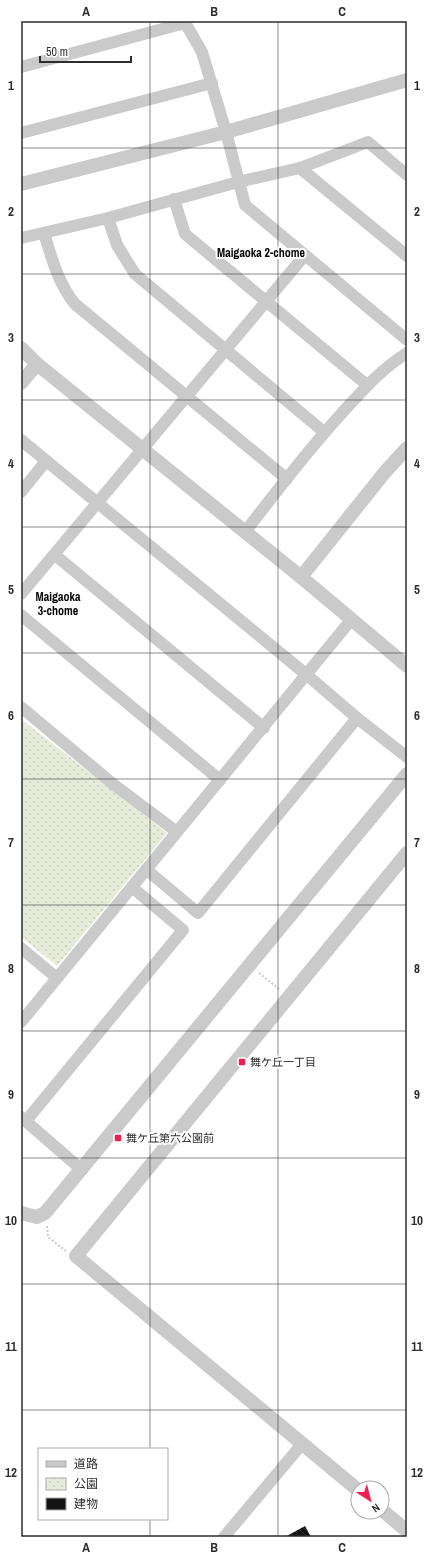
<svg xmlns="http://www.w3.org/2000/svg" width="428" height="1558" viewBox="0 0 428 1558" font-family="'Archivo Narrow','Noto Sans JP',sans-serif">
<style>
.park{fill:url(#park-dots)}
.building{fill:url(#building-back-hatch)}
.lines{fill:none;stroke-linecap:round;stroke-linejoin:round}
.path{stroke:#cacaca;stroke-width:2;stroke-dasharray:2 2;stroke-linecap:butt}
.minor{stroke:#cacaca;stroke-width:12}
.tertiary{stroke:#cacaca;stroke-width:14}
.grid{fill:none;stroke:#2d2d2d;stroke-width:1;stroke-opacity:0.55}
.poi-dot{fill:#f51e51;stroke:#fff;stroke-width:1.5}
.labels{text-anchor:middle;stroke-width:4;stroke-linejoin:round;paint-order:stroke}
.poi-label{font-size:11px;fill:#2d2d2d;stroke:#fff;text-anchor:start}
.neighbourhood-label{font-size:12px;font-weight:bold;fill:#000;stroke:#fff}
.neatline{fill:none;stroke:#2d2d2d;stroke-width:1.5}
.grid-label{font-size:13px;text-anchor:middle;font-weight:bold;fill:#2d2d2d}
</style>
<defs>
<pattern id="park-dots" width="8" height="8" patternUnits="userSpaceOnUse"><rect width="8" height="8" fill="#e6ecd9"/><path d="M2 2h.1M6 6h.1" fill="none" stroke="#c6cbbb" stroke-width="1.8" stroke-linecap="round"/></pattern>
<pattern id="building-back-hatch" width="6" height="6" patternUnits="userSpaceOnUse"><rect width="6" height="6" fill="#141414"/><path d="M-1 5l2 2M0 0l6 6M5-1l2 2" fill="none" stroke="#2e2e2e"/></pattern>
</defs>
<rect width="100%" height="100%" fill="#fff"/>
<path class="park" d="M21,719L167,833L57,966L21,937Z"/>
<path class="building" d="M305,1526L311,1537H285Z"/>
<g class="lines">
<g class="path">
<path d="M259,973L279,989"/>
<path d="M47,1226L48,1237L66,1251"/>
</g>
<g class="minor">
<path d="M184,21L202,52L226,132L245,205L407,340"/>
<path d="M21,67L185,23"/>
<path d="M21,133L212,83"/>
<path d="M300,168L407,256"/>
<path d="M174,199L185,234L367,385"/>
<path d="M108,218L117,245L135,274L324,432"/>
<path d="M44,233C52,259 58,283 75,304L287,479"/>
<path d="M21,238L108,218L238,182L300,168L368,142L407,175"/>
<path d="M21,440L307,675L357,718L407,757"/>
<path d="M21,492L46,461"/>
<path d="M245,532C276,492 307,451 342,413C362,391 381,369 407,353"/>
<path d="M55,555L264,728"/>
<path d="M21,594L305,255"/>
<path d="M21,615L220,780"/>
<path d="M21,707L113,784L177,832"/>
<path d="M147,870L198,913L357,718"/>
<path d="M21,948L57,978"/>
<path d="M21,1022L351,620"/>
<path d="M21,1117L82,1170"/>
<path d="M26,1121L183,930L133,888"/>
<path d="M224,1537L302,1444"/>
</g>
<g class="tertiary">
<path d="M21,184L226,132L407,80"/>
<path d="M21,348L37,364L301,577L407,666"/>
<path d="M21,383L37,364"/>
<path d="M301,577L385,472L407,448"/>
<path d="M21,1213L37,1217L45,1213L407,774"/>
<path d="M358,1490L76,1256L407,853"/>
<path d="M382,1510L407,1531"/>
</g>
</g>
<path class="grid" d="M150,21V1449M278,21V1537M21,148H407M21,274H407M21,400H407M21,527H407M21,653H407M21,779H407M21,905H407M21,1031H407M21,1158H407M21,1284H407M21,1410H407M150,1519V1537"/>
<g class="poi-dot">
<rect x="238" y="1058" width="8" height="8" rx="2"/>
<rect x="114" y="1134" width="8" height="8" rx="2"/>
</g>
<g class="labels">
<g class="poi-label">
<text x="250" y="1066">舞ケ丘一丁目</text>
<text x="126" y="1142">舞ケ丘第六公園前</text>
</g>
<g class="neighbourhood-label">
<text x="261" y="257">Maigaoka 2-chome</text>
<text x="58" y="601">Maigaoka<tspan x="58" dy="14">3-chome</tspan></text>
</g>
</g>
<rect width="428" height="1558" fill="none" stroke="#ffffff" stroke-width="44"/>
<rect x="38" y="1448" width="130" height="72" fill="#ffffff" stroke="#ababab"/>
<rect x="46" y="1461" width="20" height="6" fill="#cacaca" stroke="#ababab"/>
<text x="74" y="1468" font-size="12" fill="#2d2d2d">道路</text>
<rect x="46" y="1478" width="20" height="12" fill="url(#park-dots)" stroke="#ababab"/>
<text x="74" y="1488" font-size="12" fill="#2d2d2d">公園</text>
<rect x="46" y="1498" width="20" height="12" fill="#141414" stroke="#ababab"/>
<text x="74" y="1508" font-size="12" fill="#2d2d2d">建物</text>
<g transform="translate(370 1500) rotate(144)"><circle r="19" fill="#ffffff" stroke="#ababab"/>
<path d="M0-3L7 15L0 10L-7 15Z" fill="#f51e51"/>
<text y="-6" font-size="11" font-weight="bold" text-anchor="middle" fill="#2d2d2d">N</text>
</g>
<path d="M40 56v6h91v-6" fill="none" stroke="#2d2d2d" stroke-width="2"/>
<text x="46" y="56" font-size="12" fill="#2d2d2d" stroke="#ffffff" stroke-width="3" paint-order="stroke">50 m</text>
<rect x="22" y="22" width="384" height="1514" class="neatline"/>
<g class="grid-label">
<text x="86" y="16">A</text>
<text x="214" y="16">B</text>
<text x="342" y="16">C</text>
<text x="11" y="90">1</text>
<text x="417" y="90">1</text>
<text x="11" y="216">2</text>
<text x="417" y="216">2</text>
<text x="11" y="342">3</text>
<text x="417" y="342">3</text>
<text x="11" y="468">4</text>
<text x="417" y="468">4</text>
<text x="11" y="594">5</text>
<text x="417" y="594">5</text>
<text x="11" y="720">6</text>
<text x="417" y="720">6</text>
<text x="11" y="847">7</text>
<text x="417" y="847">7</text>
<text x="11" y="973">8</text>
<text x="417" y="973">8</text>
<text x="11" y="1099">9</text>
<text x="417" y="1099">9</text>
<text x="11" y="1225">10</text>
<text x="417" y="1225">10</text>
<text x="11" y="1351">11</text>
<text x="417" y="1351">11</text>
<text x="11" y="1477">12</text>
<text x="417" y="1477">12</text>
<text x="86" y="1552">A</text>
<text x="214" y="1552">B</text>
<text x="342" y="1552">C</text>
</g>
</svg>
